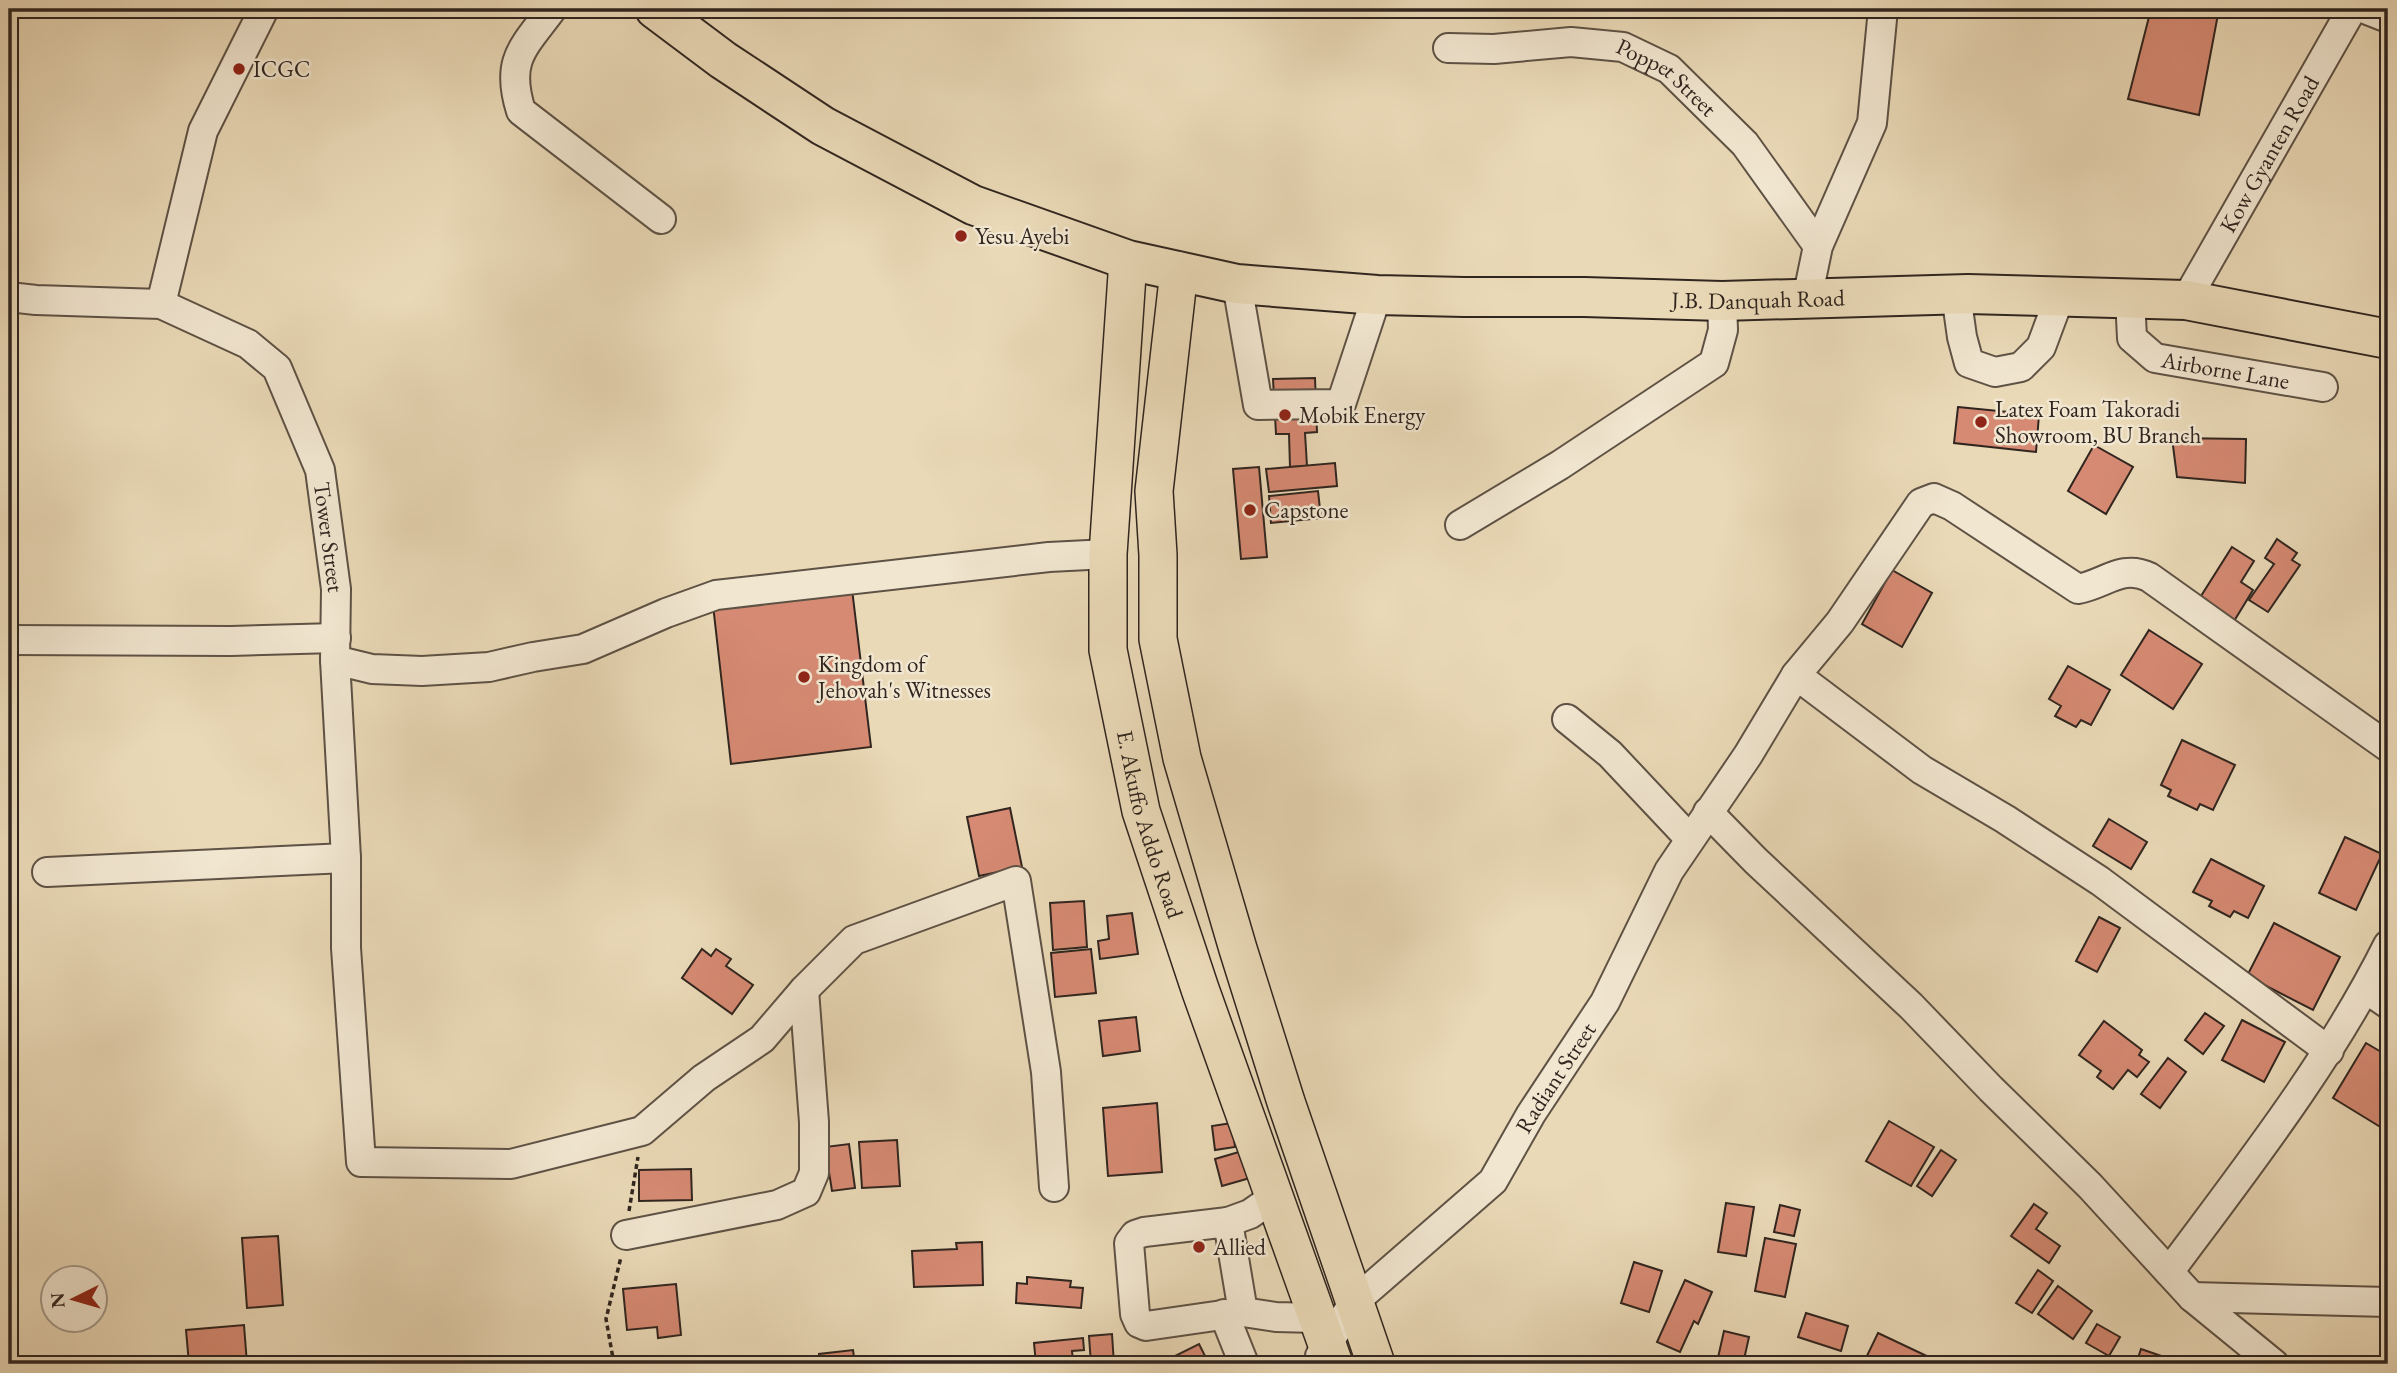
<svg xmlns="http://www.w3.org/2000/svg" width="2397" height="1373" viewBox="0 0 2397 1373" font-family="'EB Garamond',serif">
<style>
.building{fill:#d68a73;stroke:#30251f;stroke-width:2}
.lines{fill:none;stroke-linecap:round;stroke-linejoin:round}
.minor-casing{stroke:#5e5245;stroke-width:32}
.major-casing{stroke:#30251f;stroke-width:40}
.highway-casing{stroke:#30251f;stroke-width:42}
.path{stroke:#30251f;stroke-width:3.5;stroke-dasharray:5 3.5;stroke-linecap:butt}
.minor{stroke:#f1e6d0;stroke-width:28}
.major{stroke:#ead9b7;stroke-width:37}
.highway{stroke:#ead9b7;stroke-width:38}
.poi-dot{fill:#8f2418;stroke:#f1e6d0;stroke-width:2.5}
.labels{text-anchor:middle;stroke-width:5;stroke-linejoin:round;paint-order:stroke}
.poi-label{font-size:23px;fill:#30251f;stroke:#f1e6d0;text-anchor:start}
.street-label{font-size:23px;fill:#30251f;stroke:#f1e6d0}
</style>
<rect width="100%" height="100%" fill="#ead9b7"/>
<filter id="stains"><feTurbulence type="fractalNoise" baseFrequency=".00286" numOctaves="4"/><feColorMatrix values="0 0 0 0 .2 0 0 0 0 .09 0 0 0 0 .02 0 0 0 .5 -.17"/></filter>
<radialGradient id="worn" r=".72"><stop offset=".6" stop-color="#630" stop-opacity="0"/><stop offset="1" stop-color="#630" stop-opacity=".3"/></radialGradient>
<g class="building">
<path d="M2151,9H2219L2199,115L2128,99Z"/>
<path d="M1315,378L1317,432L1305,433L1307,466L1290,467L1289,434H1276L1273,379Z"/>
<path d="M1958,407L2039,415L2036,452L1954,443Z"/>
<path d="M2172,438L2246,439L2245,483L2177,477Z"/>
<path d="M2094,445L2133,467L2106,514L2068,491Z"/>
<path d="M1335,463L1337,486L1269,492L1266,469Z"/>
<path d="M1259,467L1267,557L1241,559L1233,469Z"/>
<path d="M1318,491L1321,518L1271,523L1269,496Z"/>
<path d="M2277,539L2297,553L2292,560L2300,565L2268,612L2249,600L2274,564L2265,558Z"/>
<path d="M2232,547L2254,561L2241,582L2253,590L2231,626L2196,604Z"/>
<path d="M1892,570L1932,593L1902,647L1862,624Z"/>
<path d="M852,589L871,747L731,764L713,605Z"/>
<path d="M2149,630L2202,664L2173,709L2121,675Z"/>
<path d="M2068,666L2110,690L2091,725L2081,720L2076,727L2055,716L2061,706L2049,699Z"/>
<path d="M2182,740L2235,765L2213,810L2200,804L2197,810L2168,796L2171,790L2161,785Z"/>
<path d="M1010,808L1022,867L979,876L967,817Z"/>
<path d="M2109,819L2147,842L2131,869L2093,846Z"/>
<path d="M2345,837L2382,854L2356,910L2319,893Z"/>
<path d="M2211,859L2264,886L2248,918L2234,911L2230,917L2209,906L2212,901L2193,892Z"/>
<path d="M1084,901L1087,947L1053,950L1050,903Z"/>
<path d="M1132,913L1138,954L1100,959L1098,941L1109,939L1107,916Z"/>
<path d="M2099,917L2120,928L2097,972L2076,961Z"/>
<path d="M2274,923L2340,957L2313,1010L2247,976Z"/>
<path d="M702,949L711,956L716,949L731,959L726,966L753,985L732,1014L682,978Z"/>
<path d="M1091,949L1096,993L1055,997L1051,953Z"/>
<path d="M2205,1013L2224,1026L2203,1054L2185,1040Z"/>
<path d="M1136,1017L1140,1051L1103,1056L1099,1021Z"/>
<path d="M2242,1020L2285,1042L2264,1082L2222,1060Z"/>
<path d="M2104,1021L2142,1050L2139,1055L2149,1062L2137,1077L2128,1070L2113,1089L2097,1077L2101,1071L2079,1055Z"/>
<path d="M2366,1043L2388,1056L2381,1067L2388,1071L2387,1131L2333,1098Z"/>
<path d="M2168,1058L2186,1072L2160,1108L2141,1094Z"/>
<path d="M1157,1103L1162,1172L1108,1176L1103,1108Z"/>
<path d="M1889,1121L1934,1147L1911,1186L1866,1161Z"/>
<path d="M1232,1123L1235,1147L1215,1150L1212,1126Z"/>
<path d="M897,1140L900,1186L862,1188L859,1142Z"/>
<path d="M849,1144L855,1188L832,1191L825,1147Z"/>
<path d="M1249,1149L1257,1176L1222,1186L1215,1159Z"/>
<path d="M1941,1150L1956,1160L1932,1196L1917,1186Z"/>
<path d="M691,1169L692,1200L639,1201V1170Z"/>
<path d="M1726,1203L1754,1207L1746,1256L1718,1252Z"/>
<path d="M2034,1204L2047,1213L2036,1229L2060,1246L2049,1263L2011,1236Z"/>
<path d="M1780,1205L1800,1210L1794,1236L1774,1232Z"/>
<path d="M278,1236L283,1305L247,1308L242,1238Z"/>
<path d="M1765,1238L1796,1244L1785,1297L1755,1291Z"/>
<path d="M982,1242L983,1285L914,1287L912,1251L957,1249L956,1243Z"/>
<path d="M1634,1262L1662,1271L1649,1312L1621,1303Z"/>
<path d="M2038,1270L2053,1281L2032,1313L2016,1303Z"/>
<path d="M1027,1277L1071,1281L1070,1287L1083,1288L1081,1308L1016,1303L1017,1283L1027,1284Z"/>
<path d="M1685,1280L1712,1292L1698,1324L1694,1321L1680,1352L1657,1342Z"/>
<path d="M676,1284L681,1335L658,1338L657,1327L627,1330L623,1289Z"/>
<path d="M2058,1286L2092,1311L2073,1339L2038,1314Z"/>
<path d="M1806,1313L1848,1326L1841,1351L1798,1337Z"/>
<path d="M2097,1324L2120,1337L2109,1356L2086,1343Z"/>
<path d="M244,1325L247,1364H189L186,1330Z"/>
<path d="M1724,1331L1749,1337L1743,1364L1717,1362Z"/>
<path d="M1878,1333L1931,1358L1928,1364H1863Z"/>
<path d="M1112,1334L1114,1364H1091L1089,1336Z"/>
<path d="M1083,1338L1084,1350L1072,1351L1073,1360L1036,1364L1034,1343Z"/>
<path d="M1199,1344L1209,1364H1174L1171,1358Z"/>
<path d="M2141,1349L2170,1359L2169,1364H2136Z"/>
<path d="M853,1350L855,1364H820L819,1354Z"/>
</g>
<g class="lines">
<defs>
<g id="minor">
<path d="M552,9C523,48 505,60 521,111L661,219"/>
<path d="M2365,9L2388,18"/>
<path id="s1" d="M1448,48L1494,49L1571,42L1623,47L1669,69L1745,144L1818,246"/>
<path d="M1237,284L1258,405L1341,404L1377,295"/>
<path d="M1956,294L1962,337L1969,363L1995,372L2021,367L2041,347L2060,296"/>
<path id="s2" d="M9,297L36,300L161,304L248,344L277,368L320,470L336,589L335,660L346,858V948L361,1162L511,1164L642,1131L704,1078L762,1039L804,990L854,940L1016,881L1046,1072L1054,1187"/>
<path id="s3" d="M2130,298L2132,338L2155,358L2323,387"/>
<path d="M1807,299L1818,246L1872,123L1883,9"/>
<path id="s4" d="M2186,300L2352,9"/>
<path d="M161,304L203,131L264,9"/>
<path d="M1460,525L1560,465L1714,363L1723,330L1722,301"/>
<path d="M9,640L231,641L336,638"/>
<path d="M335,660L372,669L422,671L489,667L533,657L583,649L666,613L716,595L1049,557L1108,554"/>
<path d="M1796,675L1840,622L1921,503L1934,498L1952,506L2078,589C2105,584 2122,564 2149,577L2388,747"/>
<path d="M1567,719L1610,754L1690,839"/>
<path d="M1708,812L1756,861L1911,1006L1991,1089L2090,1186L2192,1297L2274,1364"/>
<path d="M47,872L346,858"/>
<path d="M2366,989L2388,1004"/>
<path d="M1228,1222L1250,1214L1273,1198"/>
<path d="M626,1235L777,1205L806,1192L814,1173V1122L804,990"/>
<path d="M2169,1272C2247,1167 2329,1063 2388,945"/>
<path d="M2192,1297L2388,1302"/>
<path d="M1243,1312L1228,1222L1144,1232L1135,1235L1129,1243L1135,1314L1139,1323L1146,1326L1243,1312L1276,1317L1316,1318"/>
<path d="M1224,1314L1244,1364"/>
<path id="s5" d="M1320,1356L1354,1302L1493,1181L1531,1114L1605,1002L1669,871L1748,755L1796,675L1922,770L2005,819L2100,881L2329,1051"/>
</g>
<g id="major">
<path id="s6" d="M1128,260L1108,554V650L1141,811L1200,989L1334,1364"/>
<path d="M1179,271L1154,491L1158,555V639L1182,758L1238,949L1286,1102L1376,1364"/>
</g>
<g id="highway">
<path id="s7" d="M655,9L723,60L823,126L973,205L1128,260L1237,284L1377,295L1464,297H1584L1722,301L1968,294L2186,300L2388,339"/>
</g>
</defs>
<use href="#minor" class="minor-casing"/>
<use href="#major" class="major-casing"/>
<use href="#highway" class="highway-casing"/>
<g class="path">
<path d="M629,1211L638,1157"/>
<path d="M614,1364L606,1319L621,1257"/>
</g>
<use href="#minor" class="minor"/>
<use href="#major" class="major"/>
<use href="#highway" class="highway"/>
</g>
<g class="poi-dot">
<circle cx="239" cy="69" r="7"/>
<circle cx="961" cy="236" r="7"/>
<circle cx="1285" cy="415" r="7"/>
<circle cx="1981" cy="422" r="7"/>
<circle cx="1250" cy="510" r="7"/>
<circle cx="804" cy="677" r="7"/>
<circle cx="1199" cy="1247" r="7"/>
</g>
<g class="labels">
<g class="poi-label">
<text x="253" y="77">ICGC</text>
<text x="975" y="244">Yesu Ayebi</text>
<text x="1995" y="417">Latex Foam Takoradi<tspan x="1995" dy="26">Showroom, BU Branch</tspan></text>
<text x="1299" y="423">Mobik Energy</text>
<text x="1264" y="518">Capstone</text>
<text x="818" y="672">Kingdom of<tspan x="818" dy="26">Jehovah's Witnesses</tspan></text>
<text x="1213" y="1255">Allied</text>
</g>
<g class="street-label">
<text dy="8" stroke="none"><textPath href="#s1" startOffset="229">Poppet Street</textPath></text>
<text dy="8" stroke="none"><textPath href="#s4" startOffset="168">Kow Gyanten Road</textPath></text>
<text dy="8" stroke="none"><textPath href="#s7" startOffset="1172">J.B. Danquah Road</textPath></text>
<text dy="8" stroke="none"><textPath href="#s3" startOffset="142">Airborne Lane</textPath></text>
<text dy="8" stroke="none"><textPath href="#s2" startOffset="464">Tower Street</textPath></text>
<text dy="8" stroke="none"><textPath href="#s6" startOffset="570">E. Akuffo Addo Road</textPath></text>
<text dy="8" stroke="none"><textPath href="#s5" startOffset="369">Radiant Street</textPath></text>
</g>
</g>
<rect width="2397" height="1373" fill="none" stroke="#ead9b7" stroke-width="35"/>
<rect x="10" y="10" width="2376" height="1352" fill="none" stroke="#30251f" stroke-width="3.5"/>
<rect x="18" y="18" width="2362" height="1338" fill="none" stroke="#30251f" stroke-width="2"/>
<g transform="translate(74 1299) rotate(265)"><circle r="33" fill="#f1e6d0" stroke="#a49989" stroke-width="2"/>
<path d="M0-5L12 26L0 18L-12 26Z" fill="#8f2418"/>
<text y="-10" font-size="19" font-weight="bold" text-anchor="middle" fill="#30251f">N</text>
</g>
<rect width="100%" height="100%" filter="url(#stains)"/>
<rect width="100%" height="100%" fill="url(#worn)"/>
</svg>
